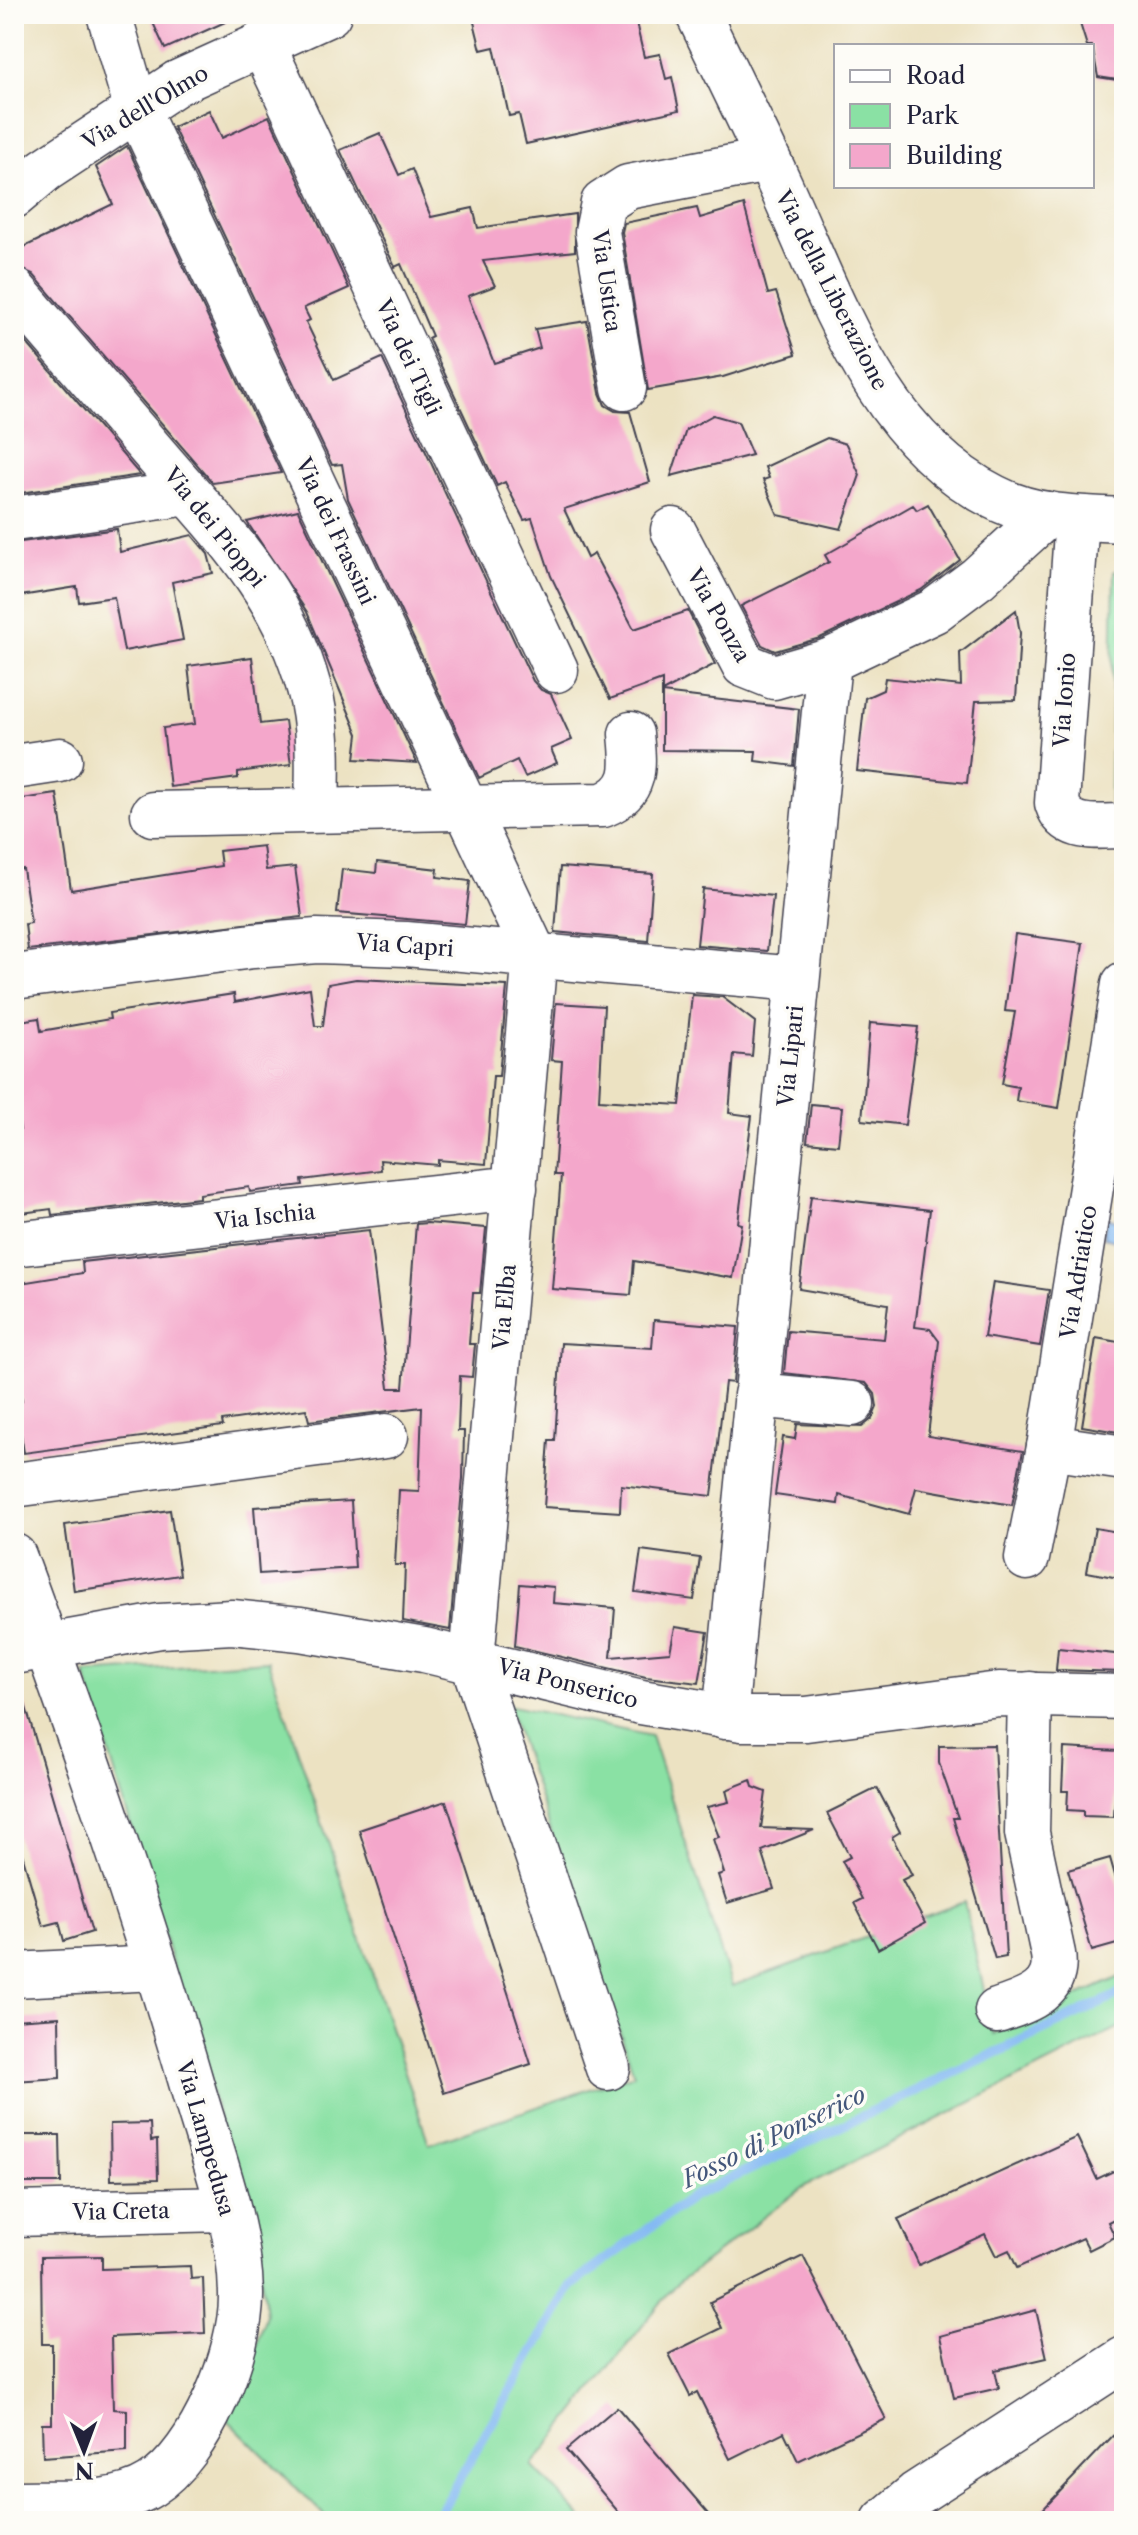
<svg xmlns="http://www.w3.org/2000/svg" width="1138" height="2535" viewBox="0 0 1138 2535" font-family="'Libre Caslon Text',serif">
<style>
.green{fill:#8ae1a4;stroke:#568270;stroke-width:2}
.water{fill:#84baf3;stroke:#536e97;stroke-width:2}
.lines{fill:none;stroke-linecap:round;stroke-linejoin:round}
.stream{stroke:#84baf3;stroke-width:10}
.building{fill:#f4a7cb}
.minor-casing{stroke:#403f4f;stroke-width:47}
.major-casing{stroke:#403f4f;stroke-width:47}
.minor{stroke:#fff;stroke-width:44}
.major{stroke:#fff;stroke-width:44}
.labels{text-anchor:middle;stroke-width:7;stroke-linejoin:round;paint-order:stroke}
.street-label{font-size:22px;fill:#22223b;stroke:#fdfcf7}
.water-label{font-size:24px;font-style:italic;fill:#44577b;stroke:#fdfcf7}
</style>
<rect width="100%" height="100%" fill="#fdfcf7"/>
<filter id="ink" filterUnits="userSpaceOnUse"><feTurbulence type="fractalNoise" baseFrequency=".0125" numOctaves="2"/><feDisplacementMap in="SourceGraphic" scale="16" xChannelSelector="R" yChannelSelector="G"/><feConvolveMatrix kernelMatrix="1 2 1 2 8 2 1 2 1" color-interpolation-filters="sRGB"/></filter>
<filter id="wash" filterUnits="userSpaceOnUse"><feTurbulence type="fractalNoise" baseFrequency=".006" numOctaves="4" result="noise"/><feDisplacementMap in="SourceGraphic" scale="32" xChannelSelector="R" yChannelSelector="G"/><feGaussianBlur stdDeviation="1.8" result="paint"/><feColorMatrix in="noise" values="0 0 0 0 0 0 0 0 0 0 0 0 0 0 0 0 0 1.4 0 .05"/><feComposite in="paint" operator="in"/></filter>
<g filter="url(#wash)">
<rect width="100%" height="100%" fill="#ece2c2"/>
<g class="green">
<path d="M1114,571L1124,572V803H1110Z"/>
<path d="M268,1661L429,2144L634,2074L508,1705L651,1736L732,1986L964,1902L994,2034L1124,1975V2025L803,2187L674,2286L532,2466L585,2521H330L225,2417L249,2373L266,2314L256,2242L85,1673Z"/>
</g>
<path class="water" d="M1107,1218L1124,1221V1243L1103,1238Z"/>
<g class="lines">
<path class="stream" d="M435,2521L571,2286L692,2197L1124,1992"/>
</g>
<g id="blocks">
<g class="building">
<path d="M149,14H243L165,49Z"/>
<path d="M472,14H634L644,57L660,54L666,79L672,77L679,110L526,144L519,114L509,116L494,47L481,50Z"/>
<path d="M1077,14H1124V81L1098,77L1092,46H1087Z"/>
<path d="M209,110L222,138L269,116L349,288L304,308L310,320L306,322L334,380L382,358L533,681L541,690L551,694L572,740L551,749L557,763L525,777L517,760L479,778L348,499L342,464L332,465L173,127Z"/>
<path d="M380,133L399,175L412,169L431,217L473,208L478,228L575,214V251L483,261L495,286L468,296L494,363L540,348L535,329L587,321L600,393L605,405L615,411L630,412L650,482L564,509L587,558L594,554L634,629L688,611L715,664L662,692V680L610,699L551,576L532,518L524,520L505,482L497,486L428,338L432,336L401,264L395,267L340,150Z"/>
<path d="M127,146L281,473L213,483L33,274L14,266V252L113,204L96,167Z"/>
<path d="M744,205L768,294L776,292L796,354L723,377L648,390L622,232L624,223L697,208L700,218Z"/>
<path d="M14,328L140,475L14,494Z"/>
<path d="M713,415L738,422L752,455L671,476L686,430Z"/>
<path d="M827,438L846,444L860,475L841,529L778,515L763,480L769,478L765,467Z"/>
<path d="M928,504L960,560L921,590L820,638L775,651L762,645L741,606L829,562L825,555L913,505L917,510Z"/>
<path d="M298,510L417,763L355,759L358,734L307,612L247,522Z"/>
<path d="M117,529L120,552L192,535L208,554L213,573L172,582L183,640L124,651L114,597L79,602L77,587L14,597V543Z"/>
<path d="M1016,610L1020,633L1016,700L976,701L967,783L857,771L865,698L883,690L885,678L961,686L960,653Z"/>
<path d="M252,657L260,724L285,721L291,765L238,772V778L170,787L163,728L195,724L188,666Z"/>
<path d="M662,693L799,709L794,766L755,761L756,751L662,750Z"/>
<path d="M57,794L71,890L221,866L219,851L263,846L266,870L295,867L302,917L28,950L25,924L31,923L23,869L14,871V800Z"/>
<path d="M377,862L438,869L437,877L470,881L465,924L337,913L342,869L376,873Z"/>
<path d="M560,867L653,874L648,941L555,932Z"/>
<path d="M703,889L773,896L767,951L697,945Z"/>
<path d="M1015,934L1083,943L1059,1108L1016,1101L1018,1087L1002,1084L1015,1012L1005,1011Z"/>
<path d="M356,979L507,986L499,1076H493L486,1164L438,1160V1165L380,1160L381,1170L302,1180L303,1185L250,1192L249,1187L199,1194V1198L52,1215L51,1209L14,1214V1131L20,1130L14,1090V1022L39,1018L41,1031L110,1019L109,1013L234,994L235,1002L310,988L315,1026H323L328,984Z"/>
<path d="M692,995L722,997L755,1022L752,1056L734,1054L729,1113L752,1116L738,1223L742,1224L733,1278L634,1261L631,1295L552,1289L561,1175H554L562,1061L551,1060L556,1003L604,1006L599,1100L680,1105Z"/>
<path d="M870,1023L918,1027L905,1125L862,1120Z"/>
<path d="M811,1104L842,1107L838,1145L807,1142Z"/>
<path d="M811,1196L930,1210L915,1327L930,1329L939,1341L928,1436L1023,1451L1012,1505L916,1488L909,1514L839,1495L838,1504L775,1495L783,1437L795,1439L797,1424L862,1427L872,1419L877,1407L875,1394L866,1383L784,1373L788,1331L884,1339L888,1304L799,1289Z"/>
<path d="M427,1223L486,1228L480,1293H473L469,1344H475L472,1377L460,1376L458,1431H464L463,1478L450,1630L403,1621L405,1565H395L399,1490L419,1491L422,1407L309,1421L306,1409L222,1421L223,1426L24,1453L16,1402L22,1401L14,1357V1284L83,1273L82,1262L369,1230L389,1388H403L416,1224Z"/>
<path d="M993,1282L1049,1290L1040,1346L984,1337Z"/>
<path d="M654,1320L738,1327L733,1383L725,1382L712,1496L621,1485L620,1512L544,1507L549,1440H555L561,1343L652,1348Z"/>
<path d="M1096,1338L1124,1343V1433L1082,1426Z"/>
<path d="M351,1501L355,1568L259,1574L254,1507Z"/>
<path d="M170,1510L180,1575L74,1591L65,1525Z"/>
<path d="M1095,1528L1124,1533V1579L1087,1572Z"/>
<path d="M641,1550L700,1558L694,1600L635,1592Z"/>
<path d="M520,1584L554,1587L553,1603L615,1608L611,1657L670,1652L675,1627L708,1632L699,1683L646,1677L515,1646Z"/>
<path d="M1058,1648L1124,1655V1672L1056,1670Z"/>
<path d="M21,1690L92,1932L64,1941L59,1922L43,1926L14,1826V1691Z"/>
<path d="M994,1745L1006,1957L995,1959L953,1818H958L939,1763V1746Z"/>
<path d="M1064,1748L1118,1751L1114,1817L1083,1816V1811L1067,1810L1068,1791H1062Z"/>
<path d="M751,1780L753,1787L766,1792L761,1828L814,1830L762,1851L774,1889L727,1903L718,1875L724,1873L713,1839L719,1837L707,1807L729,1802L726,1790Z"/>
<path d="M877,1788L900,1832L892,1837L912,1875L902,1880L925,1923L878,1949L854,1903L862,1899L842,1861L850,1857L827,1813Z"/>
<path d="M446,1801L531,2064L444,2093L359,1830Z"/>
<path d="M1110,1858L1124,1907V1942L1092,1951L1068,1870Z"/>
<path d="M59,2017L60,2078L14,2081V2020Z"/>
<path d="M150,2123L151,2141L157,2140L158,2179L111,2180L110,2124Z"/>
<path d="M14,2135H60L61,2183H14Z"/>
<path d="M1077,2137L1097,2179L1124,2166V2214L1108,2222L1115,2237L1089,2250L1083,2238L1017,2268L1009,2250L996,2256L985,2234L919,2265L898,2219Z"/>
<path d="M102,2256V2269L190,2266L191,2279L203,2278L205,2333L111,2337L113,2409L127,2410V2451L43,2457L42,2424H52V2344H42L41,2257Z"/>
<path d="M803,2256L886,2419L798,2461L784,2432L730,2459L697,2392L690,2396L669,2354L722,2328L710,2302Z"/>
<path d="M1036,2310L1047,2358L995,2370L999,2388L954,2398L940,2336Z"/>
<path d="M617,2407L689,2491L715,2521H626L566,2450Z"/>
<path d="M1124,2424V2521H1032Z"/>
</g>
</g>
</g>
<g filter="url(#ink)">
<use href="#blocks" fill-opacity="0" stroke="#403f4f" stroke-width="2"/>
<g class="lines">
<defs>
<g id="minor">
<path d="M109,14L136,107L535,955L472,1660L608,2068"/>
<path d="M262,43L556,670"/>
<path d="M14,196L45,170L177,83L329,14"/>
<path d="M14,290C63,347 112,404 161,461C224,534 283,592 309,688C320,728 318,769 317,810"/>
<path d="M624,388L597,232L603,203L628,187L768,160"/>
<path d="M1077,518L1057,803C1067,833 1098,826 1124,826"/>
<path d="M14,519L188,493"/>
<path d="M673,530L744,665L774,677L829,661"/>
<path d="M14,767L60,760"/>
<path d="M153,814L603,805C638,791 634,765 631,734"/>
<path d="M14,977L253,946L317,941L406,944L797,979"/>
<path d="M14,1244L515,1188"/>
<path d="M756,1395L852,1404"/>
<path d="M1049,1447L1124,1458"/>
<path d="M14,1485L386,1436"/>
<path d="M14,1556C79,1732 141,1909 193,2089C212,2155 240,2225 241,2294C242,2352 201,2454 151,2485C113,2509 56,2501 14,2503"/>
<path d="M1027,1558L1049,1447L1124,984"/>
<path d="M14,1652L160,1626L232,1622L300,1629L424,1650L641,1702L742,1719H806L999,1694L1124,1697"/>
<path d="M725,1717L829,661L934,611L978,578L1048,514"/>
<path d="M14,1975L156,1968"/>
<path d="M997,2011C1026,2001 1059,1992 1053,1954L1027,1833L1030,1694"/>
<path d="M14,2214L227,2209"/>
</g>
<g id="major">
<path d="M698,14C726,72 755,130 782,189C832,299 878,439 994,497C1034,518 1080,518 1124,520"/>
<path d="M884,2521L916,2494L1124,2359"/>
</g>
</defs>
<use href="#minor" class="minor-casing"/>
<use href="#major" class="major-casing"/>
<use href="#minor" class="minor"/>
<use href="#major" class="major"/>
</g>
</g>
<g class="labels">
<g class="street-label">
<text transform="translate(145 107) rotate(-31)" y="8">Via dell'Olmo</text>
<text transform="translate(607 281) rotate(82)" y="8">Via Ustica</text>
<text transform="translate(832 290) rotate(63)" y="8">Via della Liberazione</text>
<text transform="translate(409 357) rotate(65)" y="8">Via dei Tigli</text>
<text transform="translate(215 527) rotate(51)" y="8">Via dei Pioppi</text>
<text transform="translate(336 531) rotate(65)" y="8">Via dei Frassini</text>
<text transform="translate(719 615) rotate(60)" y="8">Via Ponza</text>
<text transform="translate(1064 700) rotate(-86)" y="8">Via Ionio</text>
<text transform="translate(405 945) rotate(4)" y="8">Via Capri</text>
<text transform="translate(790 1056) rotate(-84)" y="8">Via Lipari</text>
<text transform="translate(265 1216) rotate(-6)" y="8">Via Ischia</text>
<text transform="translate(1078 1272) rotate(-81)" y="8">Via Adriatico</text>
<text transform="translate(504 1307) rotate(-85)" y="8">Via Elba</text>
<text transform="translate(568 1683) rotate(14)" y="8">Via Ponserico</text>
<text transform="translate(206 2138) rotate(74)" y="8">Via Lampedusa</text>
<text transform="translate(121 2211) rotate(-1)" y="8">Via Creta</text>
</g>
<g class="water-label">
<text transform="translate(774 2137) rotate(-26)" y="8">Fosso di Ponserico</text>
</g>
</g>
<rect width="1138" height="2535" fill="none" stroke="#fdfcf7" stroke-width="48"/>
<rect x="834" y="44" width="260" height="144" fill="#fdfcf7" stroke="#a5a5ac" stroke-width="2"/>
<rect x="850" y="70" width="40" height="12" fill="#ffffff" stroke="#a5a5ac" stroke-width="2"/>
<text x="906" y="84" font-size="24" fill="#22223b">Road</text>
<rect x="850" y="104" width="40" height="24" fill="#8ae1a4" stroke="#a5a5ac" stroke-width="2"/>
<text x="906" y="124" font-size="24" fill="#22223b">Park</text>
<rect x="850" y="144" width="40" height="24" fill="#f4a7cb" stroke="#a5a5ac" stroke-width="2"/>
<text x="906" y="164" font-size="24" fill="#22223b">Building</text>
<g transform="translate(84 2451) rotate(179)" stroke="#fdfcf7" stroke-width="6" paint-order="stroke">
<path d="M0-6L14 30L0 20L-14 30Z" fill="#22223b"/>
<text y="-12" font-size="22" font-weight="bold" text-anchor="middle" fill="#22223b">N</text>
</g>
</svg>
